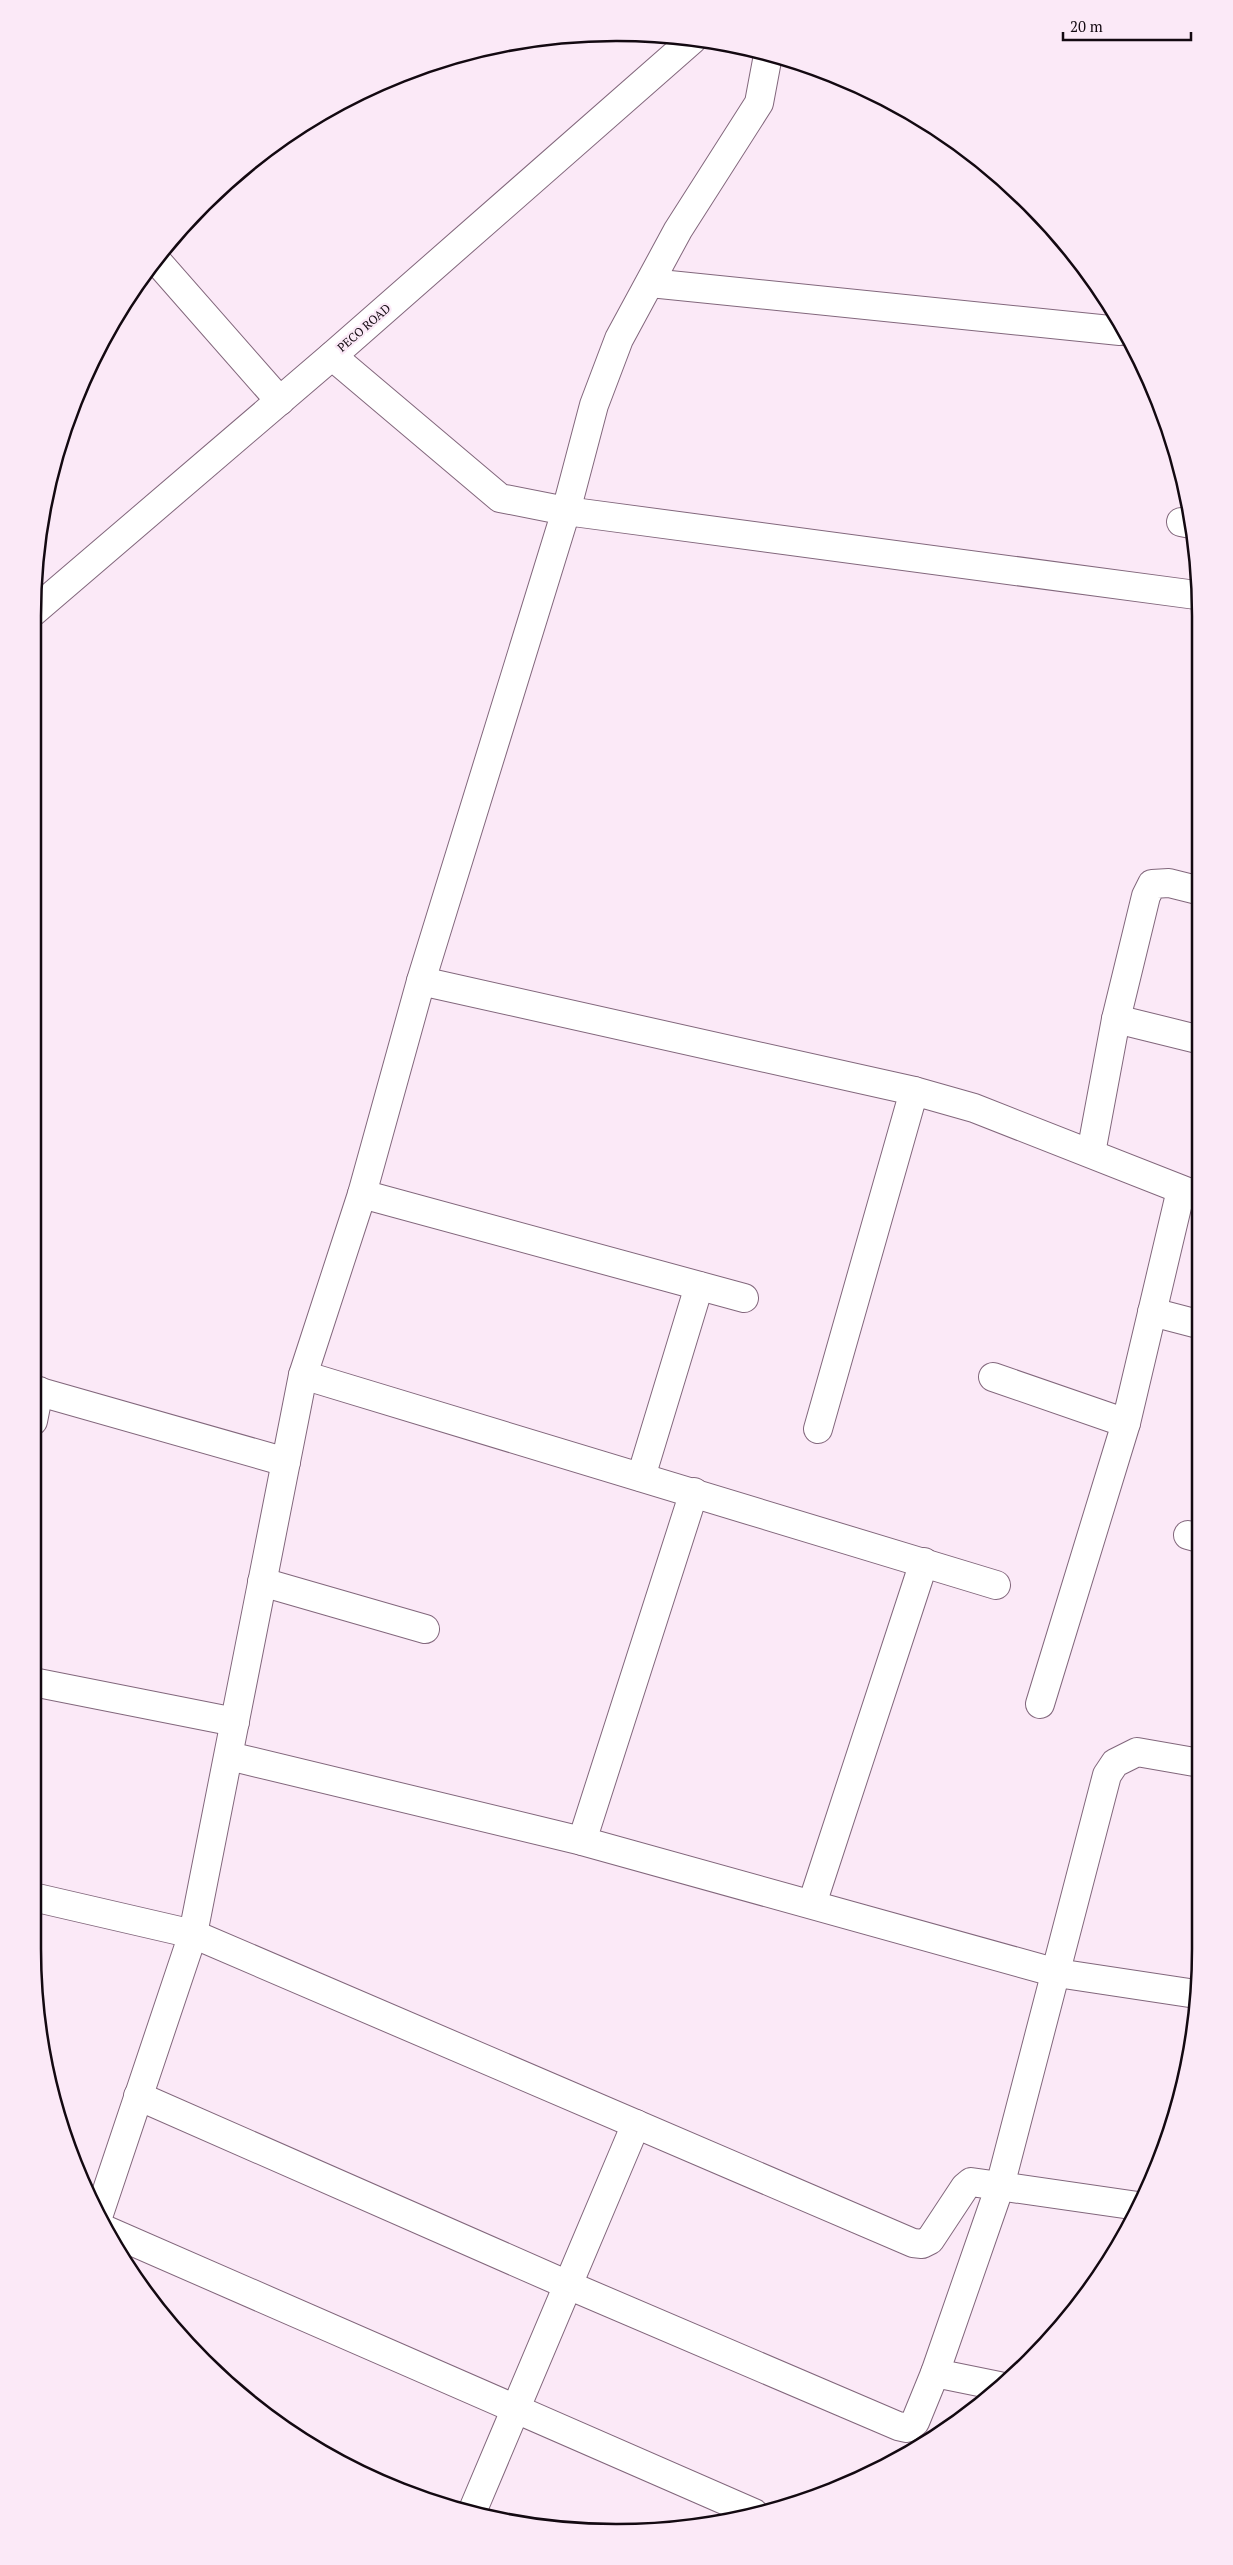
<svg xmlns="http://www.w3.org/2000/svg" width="1233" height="2565" viewBox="0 0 1233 2565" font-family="'PT Serif',serif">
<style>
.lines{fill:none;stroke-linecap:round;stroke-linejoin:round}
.minor-casing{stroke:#82677c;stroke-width:30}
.minor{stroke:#fff;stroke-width:28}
.labels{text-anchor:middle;stroke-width:4.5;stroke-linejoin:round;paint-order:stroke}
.street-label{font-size:12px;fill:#130911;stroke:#fbe9f7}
.rim{fill:none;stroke:#130911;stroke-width:2.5}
</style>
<rect width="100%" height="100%" fill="#fbe9f7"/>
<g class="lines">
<defs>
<g id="minor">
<path d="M157,261L280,401"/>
<path d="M650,283L1120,331"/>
<path d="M332,356L500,498L566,511L1196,595"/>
<path d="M1181,522L1191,524"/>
<path d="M33,612L332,356L692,40"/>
<path d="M421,981L914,1091"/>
<path d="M1116,1019L1197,1039"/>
<path d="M1091,1153L1116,1019L1146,896L1152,884L1169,883L1197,890"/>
<path d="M362,1194L744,1298"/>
<path d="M1152,1312L1198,1324"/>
<path d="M303,1375L996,1585"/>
<path d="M993,1377L1126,1423"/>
<path d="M33,1390L286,1462"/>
<path d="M33,1421L39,1391"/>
<path d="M818,1429L914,1091L974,1108L1198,1196"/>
<path d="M641,1477L699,1286"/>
<path d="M1188,1535L1199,1538"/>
<path d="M262,1582L425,1629"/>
<path d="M33,1682L235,1722"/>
<path d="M1040,1704L1126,1423L1181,1190"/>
<path d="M229,1756L582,1841L1057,1973L1196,1994"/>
<path d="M582,1841L694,1492"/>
<path d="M33,1897L193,1934L913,2243L922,2244L930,2240L965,2187L971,2182L1138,2206"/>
<path d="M812,1904L924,1562"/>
<path d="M138,2096L568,2285L898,2426L907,2428L915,2422L935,2373L1000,2186L1107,1775L1115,1763L1137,1752L1200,1763"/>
<path d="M99,2214L193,1934L303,1375L362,1194L421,981L566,511L594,405L619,339L678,230L759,103L768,55"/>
<path d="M106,2230L754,2513"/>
<path d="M935,2373L999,2386"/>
<path d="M472,2512L636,2124"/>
</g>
</defs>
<use href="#minor" class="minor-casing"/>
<use href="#minor" class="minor"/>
</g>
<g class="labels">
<g class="street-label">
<text transform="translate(364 328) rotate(-41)" y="4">PECO ROAD</text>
</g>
</g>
<path d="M0 0H1233V2565H0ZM616 41H617A575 575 0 0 1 1192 616V1949A575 575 0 0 1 617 2524H616A575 575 0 0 1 41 1949V616A575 575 0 0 1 616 41Z" fill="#fbe9f7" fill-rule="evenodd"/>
<path class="rim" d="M616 41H617A575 575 0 0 1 1192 616V1949A575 575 0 0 1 617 2524H616A575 575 0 0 1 41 1949V616A575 575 0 0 1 616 41Z"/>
<path d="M1063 32v8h128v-8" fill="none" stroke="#130911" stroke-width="2.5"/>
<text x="1070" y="32" font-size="15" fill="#130911" stroke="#fbe9f7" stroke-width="4" paint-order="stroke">20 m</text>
</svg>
